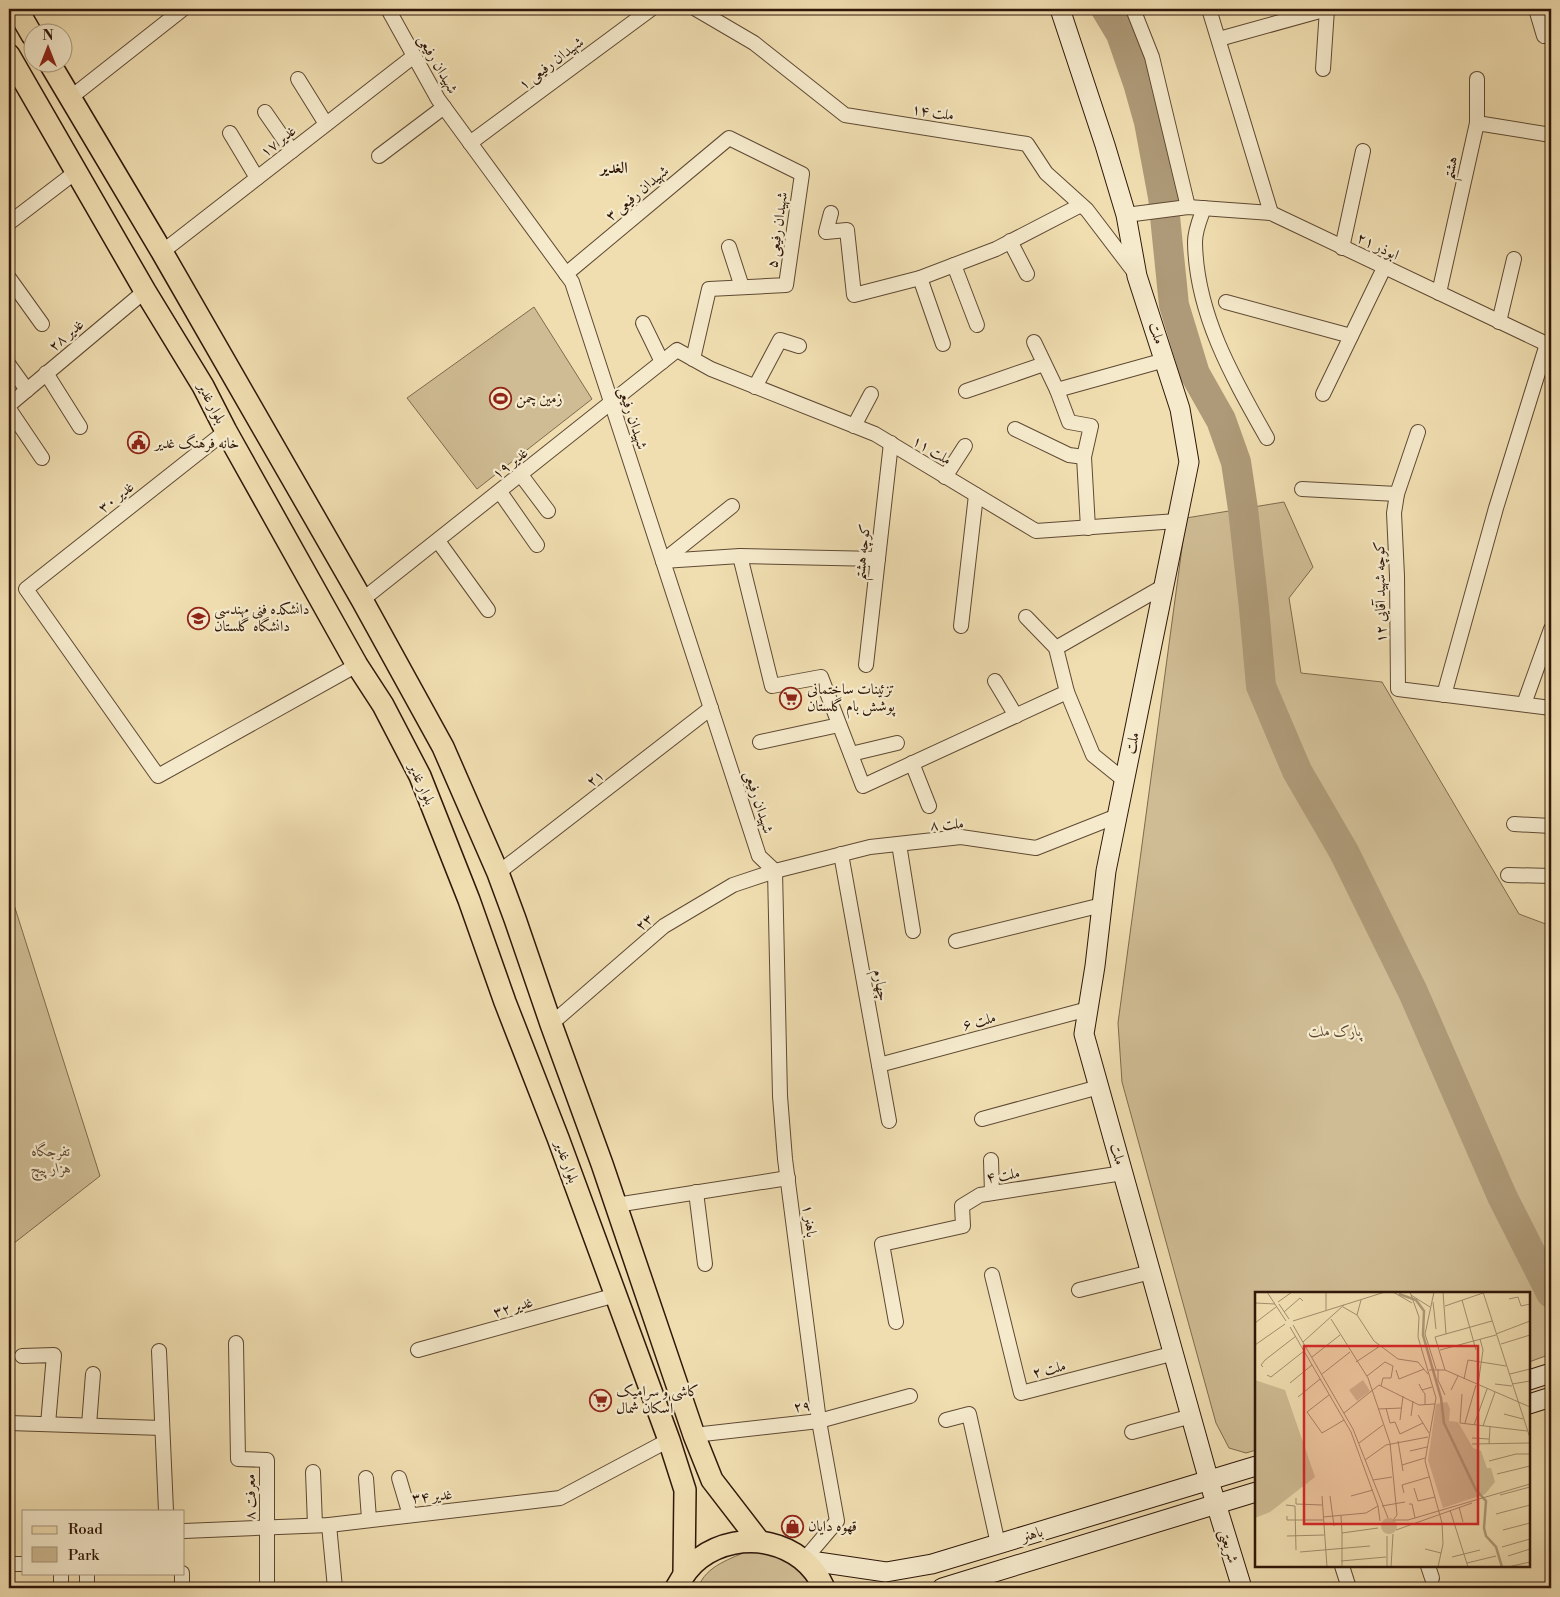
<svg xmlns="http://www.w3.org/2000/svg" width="1560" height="1597" viewBox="0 0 1560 1597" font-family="'Libre Bodoni',Amiri,serif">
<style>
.green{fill:#cfbc94;stroke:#7f6a4e}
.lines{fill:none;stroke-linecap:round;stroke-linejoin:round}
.river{stroke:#ae9a78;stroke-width:30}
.street-casing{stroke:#5f4933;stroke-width:16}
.secondary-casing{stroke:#2f1709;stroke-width:21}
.primary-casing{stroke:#2f1709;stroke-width:24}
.street{stroke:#f5eacc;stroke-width:14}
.secondary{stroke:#f5eacc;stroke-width:19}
.primary{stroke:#f0deb1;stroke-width:21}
.labels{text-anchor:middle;stroke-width:4.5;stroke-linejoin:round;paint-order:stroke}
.street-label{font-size:15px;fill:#2f1709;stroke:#f5eacc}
.poi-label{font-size:15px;fill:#2f1709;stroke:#f5eacc;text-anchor:start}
.park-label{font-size:15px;font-style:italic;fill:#5f4933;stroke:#f5eacc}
.neighbourhood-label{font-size:16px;font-weight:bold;fill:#2f1709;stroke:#f5eacc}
.inset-river{fill:none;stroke:#ae9a78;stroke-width:2.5}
.inset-road{fill:none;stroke:#a38e6e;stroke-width:1}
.view{fill:#d62828;fill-opacity:0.15;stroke:#d62828;stroke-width:2.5}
.inset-edge{fill:none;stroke:#2f1709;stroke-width:2.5}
</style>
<rect width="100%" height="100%" fill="#f0deb1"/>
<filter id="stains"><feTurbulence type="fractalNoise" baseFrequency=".004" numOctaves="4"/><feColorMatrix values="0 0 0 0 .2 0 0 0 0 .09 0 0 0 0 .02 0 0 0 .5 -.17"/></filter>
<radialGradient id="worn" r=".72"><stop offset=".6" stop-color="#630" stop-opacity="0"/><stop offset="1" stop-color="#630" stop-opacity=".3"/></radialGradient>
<g class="green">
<path d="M534,307L592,399L477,489L407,398Z"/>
<path d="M1284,502L1313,567L1289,598L1301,673L1382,682L1519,914L1551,926V1354L1529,1362V1293H1256V1450L1246,1453L1229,1448L1216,1423L1122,1082L1118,1023L1186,518Z"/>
<path d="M9,889L100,1176L9,1247Z"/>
<path d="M752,1549L786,1552L823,1588H698C706,1565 731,1559 752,1549Z"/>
</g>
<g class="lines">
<path class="river" d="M1106,9L1121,34L1138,83L1149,122L1163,197L1174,305L1195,374L1221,420L1236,462L1243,509L1254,608L1261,686L1297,771L1344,852L1413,992L1502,1196L1551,1293"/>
<defs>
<g id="street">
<path d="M388,9L438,99L572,282L759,856L775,871"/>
<path d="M696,9L754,43L845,115L1027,144L1046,173L1087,210L1135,273"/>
<path d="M1133,9L1152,57L1188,207"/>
<path d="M1209,9L1271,213"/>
<path d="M1536,9L1544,36"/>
<path d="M1219,39L1327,9"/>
<path d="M1323,69L1327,9"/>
<path d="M298,79L326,124"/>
<path d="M70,98L183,9"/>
<path d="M265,112L292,151"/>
<path d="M1477,123V79"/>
<path d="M230,133L257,178"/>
<path d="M470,143L651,9"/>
<path d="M379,156L444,107"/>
<path d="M1204,208C1200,219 1195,230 1195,242C1196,314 1233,378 1267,438"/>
<path d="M831,213L826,232L847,230L854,295L920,278L996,249L1081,205"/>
<path d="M1126,215L1188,207L1271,213L1551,346"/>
<path d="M9,223L77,171"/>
<path d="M1010,241L1027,274"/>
<path d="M729,247L742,287"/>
<path d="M1342,248L1363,151"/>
<path d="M162,252L414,56"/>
<path d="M954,265L977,325"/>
<path d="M566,274L729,138L802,174L786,285L709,289L693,359"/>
<path d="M9,278L42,324"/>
<path d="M920,278L943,344"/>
<path d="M1439,293L1477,123L1551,135"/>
<path d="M1226,302L1351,336"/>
<path d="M1499,322L1514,259"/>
<path d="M643,323L662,362"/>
<path d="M1034,342L1057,390L1165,360"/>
<path d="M9,365L27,390"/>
<path d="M46,373L80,427"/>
<path d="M755,387L780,340L799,346"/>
<path d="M1057,390L1069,422L1091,426L1084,457L1088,528"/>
<path d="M966,391L1044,364"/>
<path d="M1323,394L1384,268"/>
<path d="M9,405L145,291"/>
<path d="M9,409L42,458"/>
<path d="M854,426L871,394"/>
<path d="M1015,429L1069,455L1084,457"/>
<path d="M226,431L26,589L158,776L357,665"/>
<path d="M1418,432L1397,494L1394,513L1397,576L1398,689L1551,708"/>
<path d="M521,475L548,511"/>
<path d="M945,477L965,446"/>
<path d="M1302,489L1397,494"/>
<path d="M500,492L537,545"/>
<path d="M438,541L488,610"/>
<path d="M740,556L772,686L821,677L863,786L1067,692"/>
<path d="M663,561L740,556L878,559"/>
<path d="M663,561L732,506"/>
<path d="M362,600L677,350L711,369L875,434L1036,531L1177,521"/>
<path d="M1026,617L1056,648L1067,692L1093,755L1124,780"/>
<path d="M961,626L976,495"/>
<path d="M1056,648L1164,586"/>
<path d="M866,665L891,443"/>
<path d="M995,681L1016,716"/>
<path d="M1444,695L1496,508L1547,344"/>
<path d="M1524,704L1551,629"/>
<path d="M760,742L839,725"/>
<path d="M851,754L897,743"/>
<path d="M912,763L929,806"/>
<path d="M1514,824L1551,826"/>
<path d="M899,844L913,931"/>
<path d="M841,854L889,1121"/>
<path d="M775,871L780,1096L785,1159L819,1421L837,1521L804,1560"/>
<path d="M498,873L711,708"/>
<path d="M1508,875L1551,876"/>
<path d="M956,941L1102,905"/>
<path d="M551,1024L664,926L733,885L775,871L870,847L961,837L1036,848L1117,816"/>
<path d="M879,1065L1088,1009"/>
<path d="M982,1119L1099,1087"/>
<path d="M991,1160L992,1193"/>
<path d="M696,1192L705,1264"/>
<path d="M616,1205L788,1178"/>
<path d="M992,1275L1021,1393L1175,1353"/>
<path d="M1079,1290L1151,1272"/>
<path d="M896,1322L882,1244L963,1226L962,1206L980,1195L1123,1173"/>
<path d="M236,1343L238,1459L267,1460V1588"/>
<path d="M418,1350L616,1295"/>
<path d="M159,1351L166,1511"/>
<path d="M22,1356L54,1355L48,1424"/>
<path d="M946,1420L969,1414L998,1544"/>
<path d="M9,1423L162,1428"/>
<path d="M89,1425L93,1374"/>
<path d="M1132,1432L1192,1416"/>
<path d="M694,1435L819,1421L910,1396"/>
<path d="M313,1472L315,1525"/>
<path d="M366,1478L369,1519"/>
<path d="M399,1478L410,1515"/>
<path d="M329,1525L335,1588"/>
<path d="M184,1531L329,1525L560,1498L669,1440"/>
<path d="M9,1564H24"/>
<path d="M1342,1566L1349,1588"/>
<path d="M1428,1566L1432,1578"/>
<path d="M87,1573V1588"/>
<path d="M182,1573V1588"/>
<path d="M61,1588V1573"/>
</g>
<g id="secondary">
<path d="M1060,9L1105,145L1126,215L1137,276L1180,409L1189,462L1106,871L1095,966L1084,1034L1209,1481L1242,1588"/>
<path d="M1529,1380L1551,1373"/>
<path d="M1529,1404L1551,1397"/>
<path d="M804,1560L886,1572L932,1564L1256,1466"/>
<path d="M942,1588L1256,1492"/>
</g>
<g id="primary">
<path d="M17,9L32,35"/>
<path d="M9,55L145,291L203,386L226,431L357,665L383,705L420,776L469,900L505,1002L558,1138L669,1440L685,1490L684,1574"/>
<path d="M49,62L162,252L362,600L443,747L498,873L515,919L551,1024L602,1164L694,1435L712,1480L759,1541"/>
<path d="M676,1588C682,1577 689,1566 700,1558C741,1528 803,1540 824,1588"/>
</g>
</defs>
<use href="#street" class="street-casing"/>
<use href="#secondary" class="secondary-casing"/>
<use href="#primary" class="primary-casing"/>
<use href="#street" class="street"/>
<use href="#secondary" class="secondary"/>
<use href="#primary" class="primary"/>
</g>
<defs>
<symbol id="stadium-ring" viewBox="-11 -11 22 22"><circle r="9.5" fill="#f5eacc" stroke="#8f2418" stroke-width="1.5"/><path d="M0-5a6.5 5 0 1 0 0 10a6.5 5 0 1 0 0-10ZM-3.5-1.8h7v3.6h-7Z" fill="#8f2418"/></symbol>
<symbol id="civic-ring" viewBox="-11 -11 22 22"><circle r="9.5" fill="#f5eacc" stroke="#8f2418" stroke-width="1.5"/><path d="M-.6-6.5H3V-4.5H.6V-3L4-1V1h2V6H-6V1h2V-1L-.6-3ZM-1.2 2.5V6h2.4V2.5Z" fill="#8f2418"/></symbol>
<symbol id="university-ring" viewBox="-11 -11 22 22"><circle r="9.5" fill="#f5eacc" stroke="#8f2418" stroke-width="1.5"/><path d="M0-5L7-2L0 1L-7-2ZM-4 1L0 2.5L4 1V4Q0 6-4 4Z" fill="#8f2418"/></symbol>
<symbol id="supermarket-ring" viewBox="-11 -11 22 22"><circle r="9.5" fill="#f5eacc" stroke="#8f2418" stroke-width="1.5"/><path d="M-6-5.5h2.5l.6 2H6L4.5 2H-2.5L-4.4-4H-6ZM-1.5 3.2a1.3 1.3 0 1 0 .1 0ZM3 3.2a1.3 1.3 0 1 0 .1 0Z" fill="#8f2418"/></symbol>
<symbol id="shop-ring" viewBox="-11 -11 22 22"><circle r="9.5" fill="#f5eacc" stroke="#8f2418" stroke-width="1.5"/><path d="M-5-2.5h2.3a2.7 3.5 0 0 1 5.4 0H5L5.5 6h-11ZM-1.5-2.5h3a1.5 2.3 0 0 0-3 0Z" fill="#8f2418"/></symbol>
</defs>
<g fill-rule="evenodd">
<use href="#stadium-ring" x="488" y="386" width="25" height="25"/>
<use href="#civic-ring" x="126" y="430" width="25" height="25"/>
<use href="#university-ring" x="186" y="606" width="25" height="25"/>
<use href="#supermarket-ring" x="778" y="686" width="25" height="25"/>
<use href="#supermarket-ring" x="588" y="1388" width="25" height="25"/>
<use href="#shop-ring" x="780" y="1514" width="25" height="25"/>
</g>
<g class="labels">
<g class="street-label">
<text transform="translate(551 63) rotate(-37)" y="5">۱ شهیدان رفیعی</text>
<text transform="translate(438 64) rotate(60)" y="5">شهیدان رفیعی</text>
<text transform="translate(933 112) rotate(9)" y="5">۱۴ ملت</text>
<text transform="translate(278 141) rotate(-38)" y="5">۱۷ غدیر</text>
<text transform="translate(1450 168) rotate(-78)" y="5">هشتم</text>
<text transform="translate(637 193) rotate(-40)" y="5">۳ شهیدان رفیعی</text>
<text transform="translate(777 230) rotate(-82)" y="5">۵ شهیدان رفیعی</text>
<text transform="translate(1378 246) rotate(26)" y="5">۲۱ ابوذر</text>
<text transform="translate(1157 333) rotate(73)" y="5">ملت</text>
<text transform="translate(66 335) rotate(-40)" y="5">۲۸ غدیر</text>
<text transform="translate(212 403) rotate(63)" y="5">بلوار غدیر</text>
<text transform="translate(633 418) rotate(72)" y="5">شهیدان رفیعی</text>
<text transform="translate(932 450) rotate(31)" y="5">۱۱ ملت</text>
<text transform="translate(510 463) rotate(-38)" y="5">۱۹ غدیر</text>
<text transform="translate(116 497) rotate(-38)" y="5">غدیر ۳۰</text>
<text transform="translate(862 552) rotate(-84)" y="5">کوچه هشتم</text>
<text transform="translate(1380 592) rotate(-91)" y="5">کوچه شهید آقایی ۱۲</text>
<text transform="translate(1132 743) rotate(-78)" y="5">ملت</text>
<text transform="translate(595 778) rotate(-38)" y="5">۲۱</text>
<text transform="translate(422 784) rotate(66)" y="5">بلوار غدیر</text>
<text transform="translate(759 802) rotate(72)" y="5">شهیدان رفیعی</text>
<text transform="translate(947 824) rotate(-3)" y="5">۸ ملت</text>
<text transform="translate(644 922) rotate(-40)" y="5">۲۳</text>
<text transform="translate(881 985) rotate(80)" y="5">چهارم</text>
<text transform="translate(979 1021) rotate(-15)" y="5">۶ ملت</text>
<text transform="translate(1118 1154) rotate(74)" y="5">ملت</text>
<text transform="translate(567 1162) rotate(70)" y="5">بلوار غدیر</text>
<text transform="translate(1003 1175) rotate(-9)" y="5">۴ ملت</text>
<text transform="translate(810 1221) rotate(83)" y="5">باهنر ۱</text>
<text transform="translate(513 1307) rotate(-16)" y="5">۳۲ غدیر</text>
<text transform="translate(1049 1369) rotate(-14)" y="5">۲ ملت</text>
<text transform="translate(802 1406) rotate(-7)" y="5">۲۹</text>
<text transform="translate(432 1496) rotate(-6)" y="5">۳۴ غدیر</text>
<text transform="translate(250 1497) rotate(-90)" y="5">معرفت ۸</text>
<text transform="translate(1032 1534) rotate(-17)" y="5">باهنر</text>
<text transform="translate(1229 1546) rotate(73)" y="5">شریعتی</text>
</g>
<g class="poi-label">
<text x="516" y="403">زمین چمن</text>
<text x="155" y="448">خانه فرهنگ غدیر</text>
<text x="214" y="614">دانشکده فنی مهندسی<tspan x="214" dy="17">دانشگاه گلستان</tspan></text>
<text x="807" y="694">تزئینات ساختمانی<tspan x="807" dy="17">پوشش بام گلستان</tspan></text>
<text x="616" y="1396">کاشی و سرامیک<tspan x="616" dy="17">اسکان شمال</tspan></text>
<text x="808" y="1531">قهوه دایان</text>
</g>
<g class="park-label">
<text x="1335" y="1036">پارک ملت</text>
<text x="51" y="1156">تفرجگاه<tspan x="51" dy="17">هزار پیچ</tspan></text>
</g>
<g class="neighbourhood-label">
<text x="614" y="173">الغدیر</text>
</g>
</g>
<g transform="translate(1255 1292)">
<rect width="275" height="275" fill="#f0deb1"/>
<path d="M0,88L30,98L60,185L15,220L0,226ZM108,88L115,99L102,109L94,98ZM192,110L195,117L194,129L203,130L218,156L226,159L232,176H236L240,190L230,202L188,216L173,168L181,112ZM126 234a8 8 0 1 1 16 0a8 8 0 1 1-16 0Z" fill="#cfbc94"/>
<path class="inset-river" d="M144,2L161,8L169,19L168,43L186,106L189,131L221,198L231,209L229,236L231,244L241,255L247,275"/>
<path class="inset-road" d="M12,0L31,29M138,0L157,11M155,0L164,25L163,45L181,106L170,169L187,231L188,252L183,275M179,0L170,42L181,77M188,0L191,42M228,0L275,146M156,3L175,15M254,7L263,5L266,14L275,12M207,8L221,58M23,10L37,0M178,10L181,37M0,11L20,12M24,12L34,27M190,14L228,1M88,15L102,23M71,18V0M29,20L45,6L48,9M102,23L119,49L143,67L163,70L173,82M102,23L106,8M76,27L113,86L135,151L142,223L139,227M38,29L130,0M0,31L21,15M38,33L98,137L133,226M35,35L96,140L123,214L125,229M241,42L275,29M48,50L89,13M246,52L275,43M0,53L30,32M185,58L241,43M57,65L85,43M101,70L125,54M8,75L6,73L10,68L41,44M183,77V88L190,103M141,78L144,87L169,77M174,78H190L275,115M190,78L180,45L237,29M67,82L95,60M255,82L275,77M12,83L16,85L49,59M112,84L130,70L138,74L136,86H128L126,94M209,87L213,68L251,74M35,91L57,73M164,92L167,98L177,95M240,92L257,94M257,92L275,89M223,93L228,58L225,47M167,98L170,102V113M196,98L203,84M207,102L205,131L272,139M74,103L52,120L67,141L89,128M43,105L65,87M131,116L135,131L140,130L145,142L168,131M123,117L147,116M89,121L124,93L164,113L180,112M249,122L268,127M163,123L174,141M156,124L158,109M145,128L148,104M210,131L221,93M219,133L232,97M228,134L240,100M217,146L234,147M143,149L148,179M104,151L128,133M217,152L275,151M234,152L235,135M155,159L172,155M110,168L131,153L173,145M234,169L261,162H275M147,173L170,166M242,182L275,174M118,188L137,185M159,196L163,209L180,205M149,201L147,193L174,185M245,203L275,195M67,204L72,275M75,204L79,234M96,204L118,198M41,206V212L67,213M154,212H157L160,226M31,213L40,214L41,258M127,214L150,210M204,215L208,230M195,218L213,275M241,222L275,213M32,224V228H69M86,224L87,241M68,225L111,221L123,214M138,228H153L275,192M141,238L217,211M248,238L275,231M32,244L69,243M247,255L275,247M170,257L186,261M45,260L115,254M253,264L275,257M197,265L225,258M86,269L131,265M212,271L241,264M87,275V241L123,236M132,275V244M136,275L138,242M253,275L275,270"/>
<path class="view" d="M49,54H223V232H49Z"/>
<rect width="275" height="275" class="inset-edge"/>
</g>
<rect width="1560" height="1597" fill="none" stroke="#f0deb1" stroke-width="30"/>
<rect x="10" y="10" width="1540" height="1577" fill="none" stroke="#2f1709" stroke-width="2.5"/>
<rect x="15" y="15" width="1530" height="1567" fill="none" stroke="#2f1709"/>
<rect x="22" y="1510" width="162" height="65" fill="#f5eacc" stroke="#a6967e"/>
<rect x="32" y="1526" width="25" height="8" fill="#f0deb1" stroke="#a6967e"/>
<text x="68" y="1534" font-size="15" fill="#2f1709">Road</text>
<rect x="32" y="1547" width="25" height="15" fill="#cfbc94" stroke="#a6967e"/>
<text x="68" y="1560" font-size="15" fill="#2f1709">Park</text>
<g transform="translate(48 48)"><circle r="24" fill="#f5eacc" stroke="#a6967e"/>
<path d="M0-4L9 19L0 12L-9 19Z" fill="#8f2418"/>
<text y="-8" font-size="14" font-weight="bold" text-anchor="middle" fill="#2f1709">N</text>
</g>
<rect width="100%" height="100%" filter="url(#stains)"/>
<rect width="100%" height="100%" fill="url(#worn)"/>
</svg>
